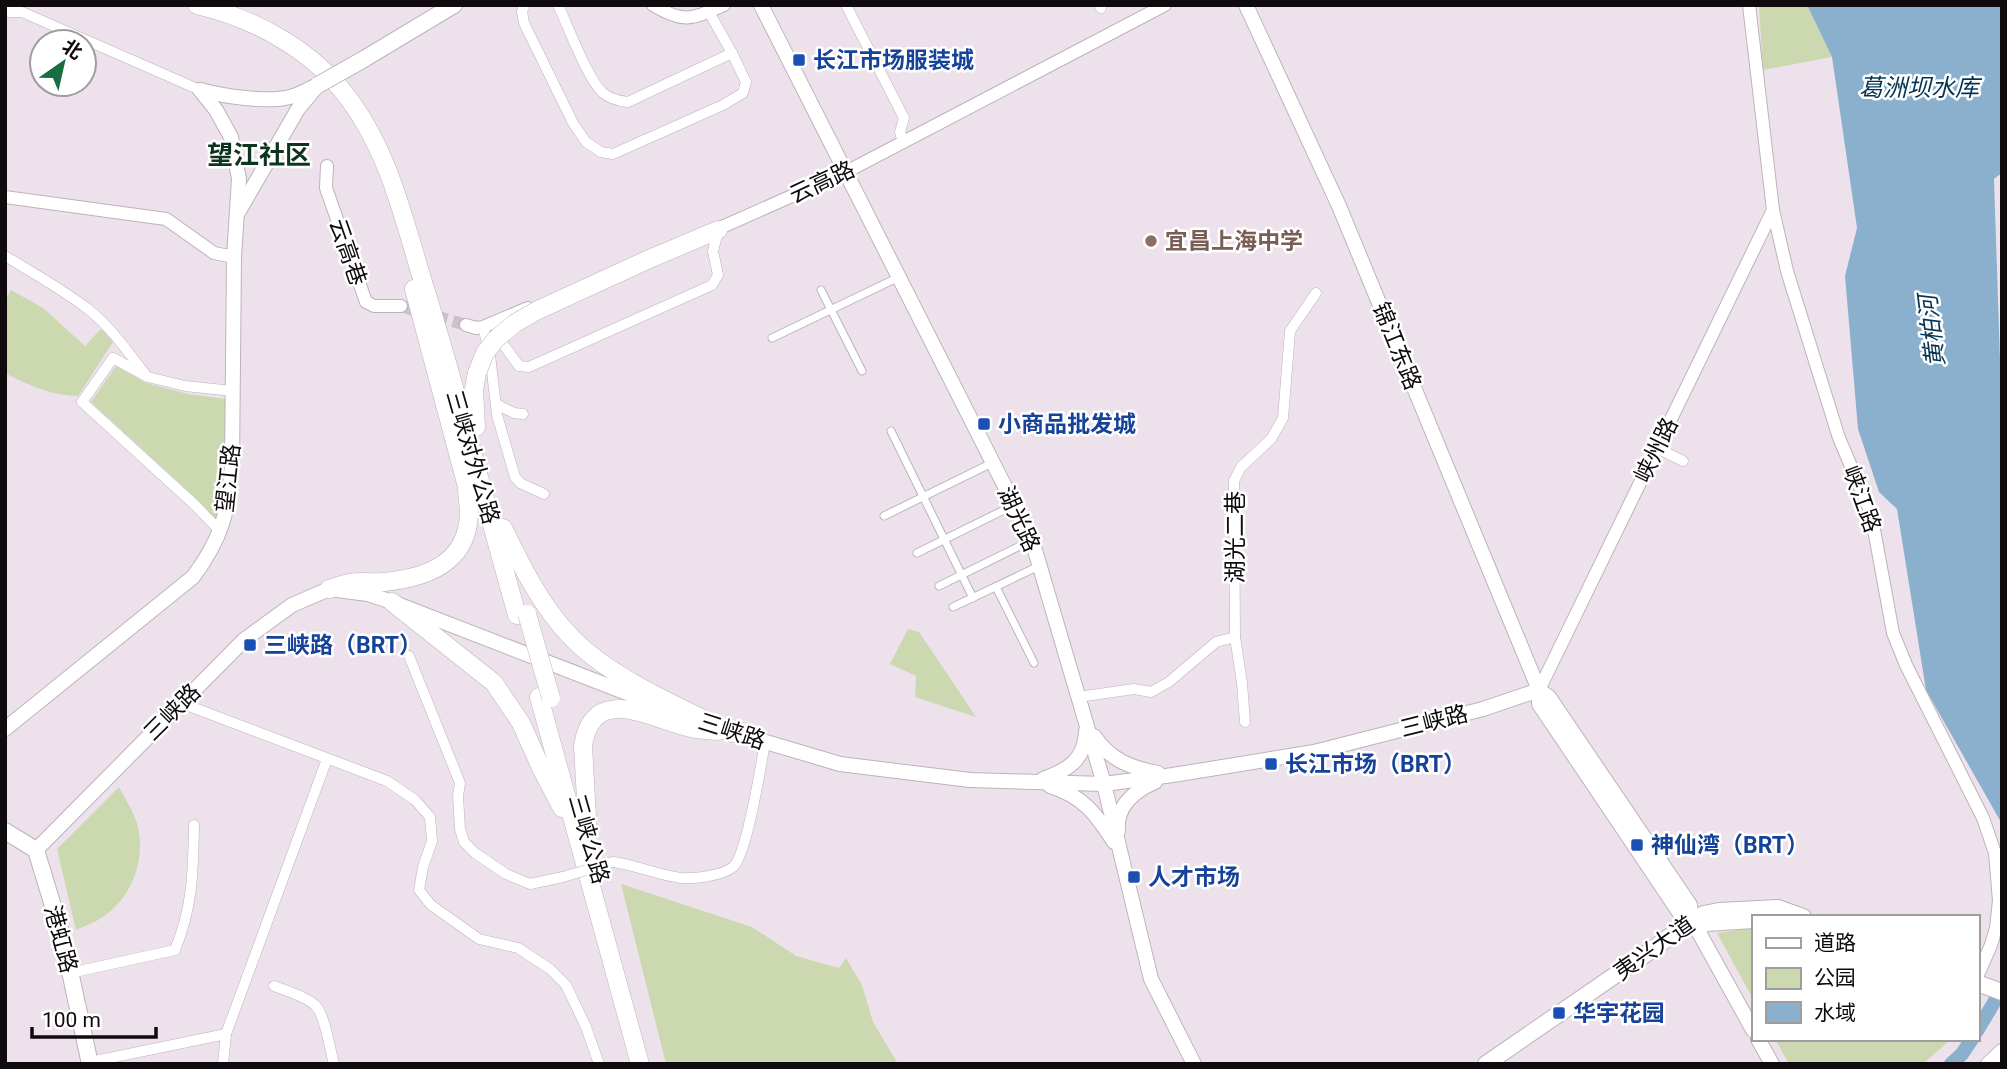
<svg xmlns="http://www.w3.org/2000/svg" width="2007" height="1069" viewBox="0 0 2007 1069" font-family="Roboto,'Noto Sans SC',sans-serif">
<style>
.green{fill:#ccd8af}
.water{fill:#8bb0ce}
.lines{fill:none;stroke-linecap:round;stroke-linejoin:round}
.river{stroke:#8bb0ce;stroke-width:14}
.tertiary-tunnel{stroke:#ccc2cb;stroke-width:12;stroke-dasharray:12 6;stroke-linecap:butt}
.pedestrian-casing{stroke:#bdb2bc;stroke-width:9}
.minor-casing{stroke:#bdb2bc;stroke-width:11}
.tertiary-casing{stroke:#bdb2bc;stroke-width:14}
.secondary-casing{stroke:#bdb2bc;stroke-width:16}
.primary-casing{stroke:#bdb2bc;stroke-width:18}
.trunk-casing{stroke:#bdb2bc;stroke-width:18}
.motorway-casing{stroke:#bdb2bc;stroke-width:19}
.pedestrian{stroke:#fff;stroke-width:7}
.minor{stroke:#fff;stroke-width:10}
.tertiary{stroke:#fff;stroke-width:12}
.secondary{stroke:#fff;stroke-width:14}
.primary{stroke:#fff;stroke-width:16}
.trunk{stroke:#fff;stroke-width:16}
.motorway{stroke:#fff;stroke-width:18}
.minor-bridge-casing{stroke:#bdb2bc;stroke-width:11;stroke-linecap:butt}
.primary-bridge-casing{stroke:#bdb2bc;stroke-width:18;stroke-linecap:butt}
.motorway-bridge-casing{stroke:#bdb2bc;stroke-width:19;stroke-linecap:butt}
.minor-bridge{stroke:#fff;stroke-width:10}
.primary-bridge{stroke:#fff;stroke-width:16}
.motorway-bridge{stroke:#fff;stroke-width:18}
.transit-dot{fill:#1a4fb4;stroke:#fff;stroke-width:2.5}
.education-dot{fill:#8d6e63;stroke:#fff;stroke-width:2.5}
.labels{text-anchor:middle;stroke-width:5;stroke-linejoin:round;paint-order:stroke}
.transit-label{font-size:23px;font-weight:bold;fill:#164399;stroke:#fff;text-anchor:start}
.street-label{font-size:23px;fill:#0e0a0d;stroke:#fff}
.education-label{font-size:23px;font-weight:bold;fill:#785e54;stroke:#fff;text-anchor:start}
.water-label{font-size:24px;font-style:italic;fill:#043452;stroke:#fff}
.quarter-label{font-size:26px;font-weight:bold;fill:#0d341e;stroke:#fff}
</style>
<rect width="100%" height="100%" fill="#ede2ec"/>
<g class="green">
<path d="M1759,5H1807L1832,57L1763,70Z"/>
<path d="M11,290L43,308L85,346L101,329L113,342L78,396C52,396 28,385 5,373V300Z"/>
<path d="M116,366L146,383L188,394L226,399L222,522L220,524L201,503L91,402Z"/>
<path d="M908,629L919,632L976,717L915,697L916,676L890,664Z"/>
<path d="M119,787C126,801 137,816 139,832C144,865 130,900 101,918C94,923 84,926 76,930L57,849Z"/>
<path d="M621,884L752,927L796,956L839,968L846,958L862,985L873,1022L898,1064H666Z"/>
<path d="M1753,928V999L1717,933Z"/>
<path d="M1775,1039H1951L1923,1064H1789Z"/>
</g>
<path class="water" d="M1807,5H2002V173L1994,179L2000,360L2002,372V824L1926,690L1897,509L1879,492L1858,429L1845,276L1857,228L1832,57Z"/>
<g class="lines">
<g class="river">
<path d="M1977,1031L2002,989"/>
<path d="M1951,1064L1962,1054L1972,1039"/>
</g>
<path class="tertiary-tunnel" d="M401,306L466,325"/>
<defs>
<g id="pedestrian">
<path d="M821,290L862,371"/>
<path d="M772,338L899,277"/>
<path d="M891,431L973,598"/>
<path d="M884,516L992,463"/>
<path d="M917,553L1014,505"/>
<path d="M939,586L1032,540"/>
<path d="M996,587L1034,663"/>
<path d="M953,607L1039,566"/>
</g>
<g id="minor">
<path d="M525,5L522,11L524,23L573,123L586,142L601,152L613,154L723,105L743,93L746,82L732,53L709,12"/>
<path d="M558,5C568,26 588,80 603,93C610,99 619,101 628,102L732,53"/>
<path d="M846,5L904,118L900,132L903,142"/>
<path d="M1099,5L1101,8"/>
<path d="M5,12H22L200,90"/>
<path d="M5,256C33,273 62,289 88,309C110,326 128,352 145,374"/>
<path d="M483,327L490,355L497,415L515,477L520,483L544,494"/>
<path d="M503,344L519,366L529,367L712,285L718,275L713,251L718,231"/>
<path d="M496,404L514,413L523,414"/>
<path d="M1657,448L1683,461"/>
<path d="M221,532L195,505L82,402L113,358L148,377L185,386L233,391"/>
<path d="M409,656L460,783L458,796L460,829L464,842L475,853L506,874L530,884L563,877"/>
<path d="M1078,697L1134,689L1151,692L1169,682L1216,642L1235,637"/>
<path d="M181,703L387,781L415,800L430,817L432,841L423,867L419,890L431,905L479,939L518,948L550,969L566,985L586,1027L599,1064"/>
<path d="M1245,722L1242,683L1235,637L1234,481L1241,467L1271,439L1283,418L1290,331L1316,293"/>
<path d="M613,862C636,865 658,875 681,878C694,879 722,876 733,867C747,855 761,764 765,743"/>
<path d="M70,973L175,950C193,906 193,872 194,825"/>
<path d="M274,986C285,990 307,997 315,1005C325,1014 330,1050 334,1064"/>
<path d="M90,1062L226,1034"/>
<path d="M223,1064L226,1034L327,759"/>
</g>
<g id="tertiary">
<path d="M653,5C684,24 692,19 724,5"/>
<path d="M1749,5L1773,210L1787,271L1839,438L1871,513L1893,633L1906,665L1983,818L1995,853L1999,901L1996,928L1991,945L1977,977"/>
<path d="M327,166L326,188L366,302L374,306H401"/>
<path d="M5,197L166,219L214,253L234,257"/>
<path d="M713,231L846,172L1165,5"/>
<path d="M466,325L476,328L483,327L528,308"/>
<path d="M1539,690L1773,210"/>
</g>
<g id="secondary">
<path d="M761,5L1032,540L1104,784L1151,979L1194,1064"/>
<path d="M1246,5L1339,206L1539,690V704L1679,912L1692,920"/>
<path d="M200,90C223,96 267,103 290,97C299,95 308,89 316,86"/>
<path d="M239,211L298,109L318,85"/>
<path d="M1539,690L1549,697L1690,905L1692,920L1753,1030"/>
<path d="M5,729L193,577C222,538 228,513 232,465L234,257L239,179L231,137L216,110L200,90"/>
<path d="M722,729L840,764L970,780L1104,784L1173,775L1314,752L1483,709L1539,690"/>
<path d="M1094,736C1110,760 1131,768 1158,773"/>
<path d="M1043,779C1068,770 1085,760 1086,731"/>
<path d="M1050,786C1083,796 1096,814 1114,842"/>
<path d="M1118,831C1115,807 1135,790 1155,782"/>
<path d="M36,850L244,640L292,605L329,589L368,594L392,602L663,707"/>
<path d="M1758,1039L1772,1064"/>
<path d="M1988,1064L2002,1051"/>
</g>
<g id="primary">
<path d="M364,59L454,5"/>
<path d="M1701,926L1706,923L1753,920"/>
<path d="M1977,983L2002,992"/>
<path d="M1486,1064L1653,949L1689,922L1704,914L1719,911L1778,908L1803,917"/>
</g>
<path id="trunk" d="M5,831L36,850L63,939L90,1064"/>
<g id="motorway">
<path d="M197,5C252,18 305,46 341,89C391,149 405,227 428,298C460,403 487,509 517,615"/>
<path d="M647,260L718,230"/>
<path d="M476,427L474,389L477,373"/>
<path d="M503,528C522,567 541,606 571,637C610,678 682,708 732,733"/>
<path d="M329,589C336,587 343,584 350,583C361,581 373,583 384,582C426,578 467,564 469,514C469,505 467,496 467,487L414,289"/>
<path d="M392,602L494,683L521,723L542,770L562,808"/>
<path d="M539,697L640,1064"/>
<path d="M588,835L583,746C593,681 653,720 691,728C699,730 709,730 718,731"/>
</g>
</defs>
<use href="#pedestrian" class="pedestrian-casing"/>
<use href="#minor" class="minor-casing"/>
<use href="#tertiary" class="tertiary-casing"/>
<use href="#secondary" class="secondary-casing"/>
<use href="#primary" class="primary-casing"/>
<use href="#trunk" class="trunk-casing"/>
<use href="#motorway" class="motorway-casing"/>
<use href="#pedestrian" class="pedestrian"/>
<use href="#minor" class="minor"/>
<use href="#tertiary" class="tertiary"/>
<use href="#secondary" class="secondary"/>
<use href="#primary" class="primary"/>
<use href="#trunk" class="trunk"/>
<use href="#motorway" class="motorway"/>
<defs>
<path id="minor-bridge" d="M563,877L613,862"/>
<path id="primary-bridge" d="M318,85L364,59"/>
<g id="motorway-bridge">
<path d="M477,373L485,353L496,339L514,324L536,311L647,260"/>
<path d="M527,614L551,698"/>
</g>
</defs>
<use href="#minor-bridge" class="minor-bridge-casing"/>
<use href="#primary-bridge" class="primary-bridge-casing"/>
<use href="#motorway-bridge" class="motorway-bridge-casing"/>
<use href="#minor-bridge" class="minor-bridge"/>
<use href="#primary-bridge" class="primary-bridge"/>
<use href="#motorway-bridge" class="motorway-bridge"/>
</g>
<g class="transit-dot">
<rect x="792" y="53" width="14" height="14" rx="3.5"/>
<rect x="977" y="417" width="14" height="14" rx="3.5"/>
<rect x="243" y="638" width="14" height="14" rx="3.5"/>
<rect x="1264" y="757" width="14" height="14" rx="3.5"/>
<rect x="1630" y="838" width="14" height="14" rx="3.5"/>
<rect x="1127" y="870" width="14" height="14" rx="3.5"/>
<rect x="1552" y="1006" width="14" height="14" rx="3.5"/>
</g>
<circle class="education-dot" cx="1151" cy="241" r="7"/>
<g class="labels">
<g class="transit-label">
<text x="813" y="68">长江市场服装城</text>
<text x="998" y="432">小商品批发城</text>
<text x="264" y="653">三峡路（BRT）</text>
<text x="1285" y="772">长江市场（BRT）</text>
<text x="1651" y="853">神仙湾（BRT）</text>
<text x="1148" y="885">人才市场</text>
<text x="1573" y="1021">华宇花园</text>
</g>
<g class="street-label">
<text transform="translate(822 182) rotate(-25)" y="8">云高路</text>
<text transform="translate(348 252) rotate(71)" y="8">云高巷</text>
<text transform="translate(1397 346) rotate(68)" y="8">锦江东路</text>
<text transform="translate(1656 450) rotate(-64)" y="8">峡州路</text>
<text transform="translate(473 457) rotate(74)" y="8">三峡对外公路</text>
<text transform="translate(228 478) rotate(-84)" y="8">望江路</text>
<text transform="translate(1862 499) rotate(70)" y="8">峡江路</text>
<text transform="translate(1019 519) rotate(65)" y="8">湖光路</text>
<text transform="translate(1235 537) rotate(-90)" y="8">湖光二巷</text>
<text transform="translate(172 712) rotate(-45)" y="8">三峡路</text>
<text transform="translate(1434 721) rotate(-14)" y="8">三峡路</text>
<text transform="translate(732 731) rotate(18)" y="8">三峡路</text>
<text transform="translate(589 839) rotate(74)" y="8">三峡公路</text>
<text transform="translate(61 939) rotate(75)" y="8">港虹路</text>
<text transform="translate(1654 948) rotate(-35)" y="8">夷兴大道</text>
</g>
<g class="education-label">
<text x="1165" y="249">宜昌上海中学</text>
</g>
<g class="water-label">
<text x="1919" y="96">葛洲坝水库</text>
<text transform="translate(1932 331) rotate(-97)" y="8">黄柏河</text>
</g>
<g class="quarter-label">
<text x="259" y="164">望江社区</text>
</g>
</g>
<rect width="2007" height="1069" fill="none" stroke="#0e0a0d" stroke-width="14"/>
<rect x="1752" y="915" width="228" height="126" fill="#ffffff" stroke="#9f9d9e" stroke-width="2"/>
<rect x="1766" y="938" width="35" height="10" fill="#ffffff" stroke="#9f9d9e" stroke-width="2"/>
<text x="1814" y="950" font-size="21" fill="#0e0a0d">道路</text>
<rect x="1766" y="968" width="35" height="21" fill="#ccd8af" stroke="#9f9d9e" stroke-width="2"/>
<text x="1814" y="985" font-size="21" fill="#0e0a0d">公园</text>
<rect x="1766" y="1002" width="35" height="21" fill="#8bb0ce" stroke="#9f9d9e" stroke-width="2"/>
<text x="1814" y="1020" font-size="21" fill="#0e0a0d">水域</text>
<g transform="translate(63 63) rotate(34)"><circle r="33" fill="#ffffff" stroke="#9f9d9e" stroke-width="2"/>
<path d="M0-5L12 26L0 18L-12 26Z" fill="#176e41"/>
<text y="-10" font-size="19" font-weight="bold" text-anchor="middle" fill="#0e0a0d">北</text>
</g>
<path d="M32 1027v10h124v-10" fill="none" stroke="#0e0a0d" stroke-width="3.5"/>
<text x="42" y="1027" font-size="21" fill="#0e0a0d" stroke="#ffffff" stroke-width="5" paint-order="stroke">100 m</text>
</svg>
